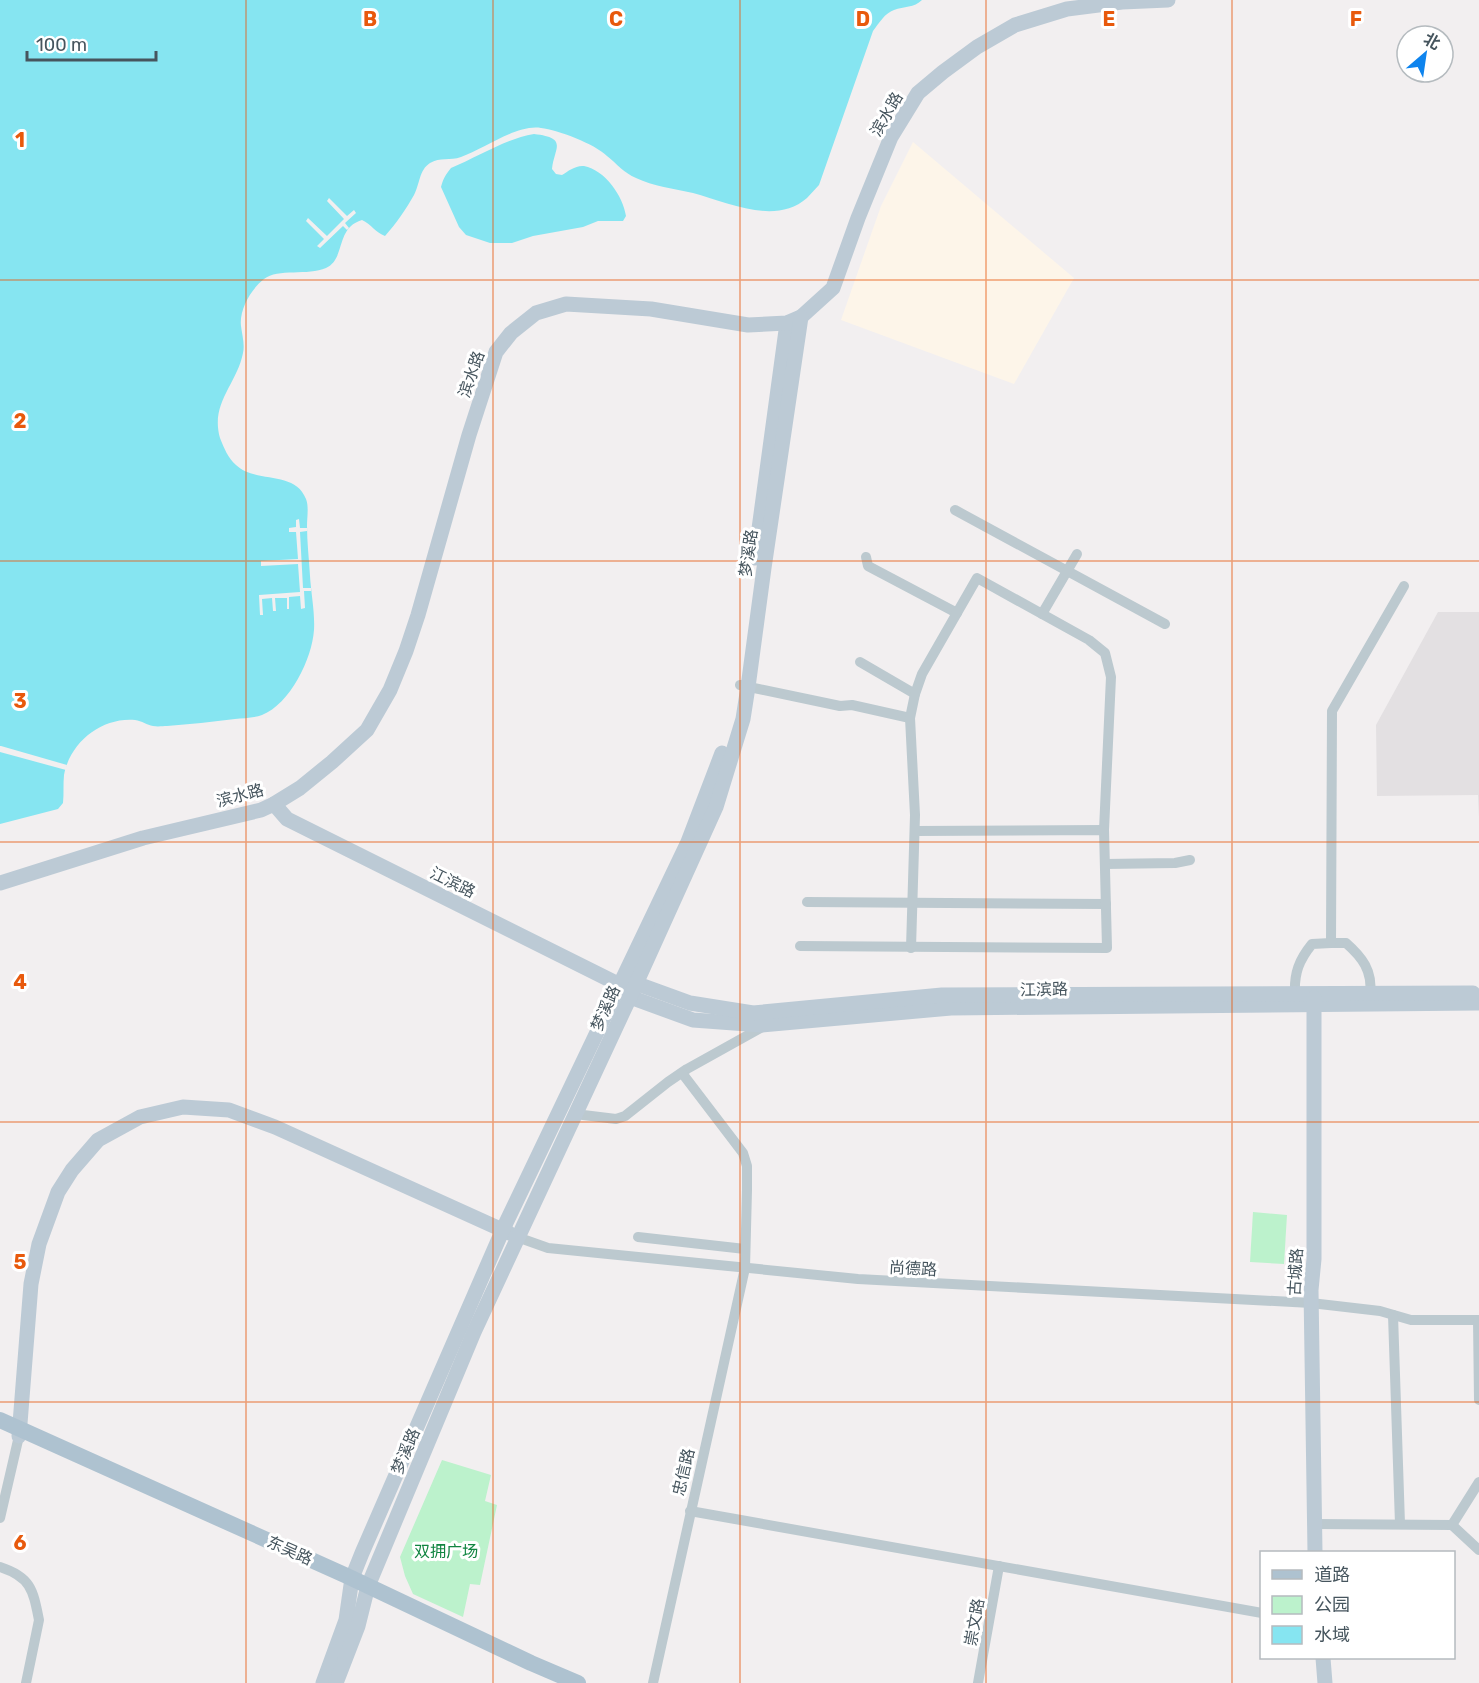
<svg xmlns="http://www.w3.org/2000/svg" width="1479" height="1683" viewBox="0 0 1479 1683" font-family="Rubik,'Noto Sans SC',sans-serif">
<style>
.commercial{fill:#fdf5e9}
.education{fill:#e3e0e2}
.green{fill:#bcf2cc}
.water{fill:#86e5f1}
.pier{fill:#f2eff0}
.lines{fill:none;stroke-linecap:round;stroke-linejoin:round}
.street{stroke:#bcc9cf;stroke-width:10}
.secondary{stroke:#bccad5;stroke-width:15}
.primary{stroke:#aec2d0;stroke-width:16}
.grid{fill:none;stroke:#e8590c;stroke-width:1.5;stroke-opacity:0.55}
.labels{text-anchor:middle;stroke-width:6;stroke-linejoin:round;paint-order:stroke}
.street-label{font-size:16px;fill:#46555e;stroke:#fff}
.park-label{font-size:16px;fill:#118541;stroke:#fff}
.grid-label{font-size:20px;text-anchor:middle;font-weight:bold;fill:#e8590c;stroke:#fff;stroke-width:6;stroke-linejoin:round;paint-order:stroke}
</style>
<rect width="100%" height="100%" fill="#f2eff0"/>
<path class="commercial" d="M913,142L1074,278L1014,384L841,320L881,206Z"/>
<path class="education" d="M1438,612H1479V817L1478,795L1377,796L1376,725Z"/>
<g class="green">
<path d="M1253,1212L1287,1215L1284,1264L1250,1262Z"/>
<path d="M442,1460L491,1475L485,1501L497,1505L480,1585L470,1584L463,1617L413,1594L405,1576L400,1557Z"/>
</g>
<g class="water">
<path d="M0,0H922C914,8 904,6 894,10C885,13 879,23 873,31L819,185C815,189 811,194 807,198C775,226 727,202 693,193C674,189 653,186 636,178C624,173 617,164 607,156C595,144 558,130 541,128C517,124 484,149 461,157C450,161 440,157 430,163C419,170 420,184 414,195C406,209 396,224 385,236C376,233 371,224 362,220C335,228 346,259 326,268C308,276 278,268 264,279C251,289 239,310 241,326C242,335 245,344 243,353C237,384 210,403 220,438C224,448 228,458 236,465C256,484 295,470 306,499C309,506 307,518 307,526C307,542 309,559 310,576C311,593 315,612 314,630C312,659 290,704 262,715C254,718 243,718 235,719C212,722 190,724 167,726C163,726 158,727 153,726C147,725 142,721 135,720C102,717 70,742 64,775C63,784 64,794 63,803L58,809L0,824Z"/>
<path d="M534,134C569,138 554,148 552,169L556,174L562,175C568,171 576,165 584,166C605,170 623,196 626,216L623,221H598L583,227L533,236L512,243H490L466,235L459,227L441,187C443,179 446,174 451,168C478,157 505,139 534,134Z"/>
</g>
<g class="pier">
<path d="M329,198L347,216L354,210L356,213L345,223L349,228L347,230L343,226L320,248L317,246L324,239L306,221L308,218L327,236L344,219L327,201Z"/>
<path d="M299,519L300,528H307V531L300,532L303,588H311V591H304L305,608L301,609L300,596L289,597V609H287V598H275L276,611H273L272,598L262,599L263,615H260L259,595L300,592L298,564L261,566V561L298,559L296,532H289V528L296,527V520Z"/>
<path d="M0,746H1L67,765L66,770L0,752Z"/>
</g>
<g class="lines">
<g class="street">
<path d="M955,510L1165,624"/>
<path d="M866,557L868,566L957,613"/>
<path d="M1042,614L1077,554"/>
<path d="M860,662L915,694"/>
<path d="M740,685L840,706L852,705L910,718"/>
<path d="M1105,864L1175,863L1190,860"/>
<path d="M807,902L1106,904"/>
<path d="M1331,943H1346C1362,957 1373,971 1370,994"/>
<path d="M800,946L1107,948L1104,830L915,831"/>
<path d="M911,948L915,815L910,718L915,694L922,674L977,578L1089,640L1105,653L1111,677L1104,830"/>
<path d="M1295,994C1294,973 1299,960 1312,944L1331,943L1332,711L1404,586"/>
<path d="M575,1114L616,1119L625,1116L668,1082L687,1069L766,1025"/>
<path d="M517,1237L548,1248L858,1279L1311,1303L1380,1311L1411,1320H1479"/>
<path d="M638,1237L745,1249"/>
<path d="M1393,1315L1400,1524"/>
<path d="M1478,1320L1479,1400"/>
<path d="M690,1511L1262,1613"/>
<path d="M0,1518L19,1436"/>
<path d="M1314,1524L1452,1525L1479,1550"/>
<path d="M1452,1525L1479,1482"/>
<path d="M0,1567C31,1577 33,1590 39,1620L26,1683"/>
<path d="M653,1683L745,1268L747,1190V1166L743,1153L682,1073"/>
<path d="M978,1683L999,1566"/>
</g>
<g class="secondary">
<path d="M755,558L787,323"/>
<path d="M274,804L287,819L620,985L630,997L693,1020L761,1025L951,1008L1479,1003"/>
<path d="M0,883L143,838L261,810L274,804L300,788L332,762L367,730L390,690L406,651L418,615L469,435L496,352L511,333L536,313L566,304L651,309L748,325L787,323L801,317L833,288L858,218L891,137L918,93L943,72L977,47L1015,25L1067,9L1122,2L1168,0"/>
<path d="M626,984L635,983L690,1003L753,1013L942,995L1473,993"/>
<path d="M1314,998V1259L1311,1290L1315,1552"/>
<path d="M19,1436L31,1284L39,1244L58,1192L72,1170L98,1140L140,1117L183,1107L229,1110L275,1127L509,1233"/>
<path d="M1323,1658L1325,1683"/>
<path d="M323,1683L346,1620L352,1578L362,1553L504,1227L688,842L722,753"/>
<path d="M336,1683L358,1626L368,1586L474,1332L630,997L716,807L743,719L748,687L764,568L801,317"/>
</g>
<path class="primary" d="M0,1420L347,1576L531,1663L578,1683"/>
</g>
<path class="grid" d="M246,0V1683M493,0V1683M740,0V1683M986,0V1683M1232,0V1683M0,280H1479M0,561H1479M0,842H1479M0,1122H1479M0,1402H1479"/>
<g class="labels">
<g class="street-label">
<text transform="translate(886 114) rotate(-60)" y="6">滨水路</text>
<text transform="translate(471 374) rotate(-71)" y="6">滨水路</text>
<text transform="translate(748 553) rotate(-82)" y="6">梦溪路</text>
<text transform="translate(240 795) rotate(-15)" y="6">滨水路</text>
<text transform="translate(453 882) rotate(26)" y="6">江滨路</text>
<text transform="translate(1044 989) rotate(-1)" y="6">江滨路</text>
<text transform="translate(605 1008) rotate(-66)" y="6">梦溪路</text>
<text transform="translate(913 1268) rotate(3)" y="6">尚德路</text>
<text transform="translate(1295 1272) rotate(-87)" y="6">古城路</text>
<text transform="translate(405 1451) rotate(-67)" y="6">梦溪路</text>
<text transform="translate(683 1472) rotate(-77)" y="6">忠信路</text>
<text transform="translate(290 1550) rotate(24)" y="6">东吴路</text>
<text transform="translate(974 1622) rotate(-80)" y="6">崇文路</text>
</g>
<g class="park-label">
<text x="446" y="1557">双拥广场</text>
</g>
</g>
<g class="grid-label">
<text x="370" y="26">B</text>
<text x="616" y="26">C</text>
<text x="863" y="26">D</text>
<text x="1109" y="26">E</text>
<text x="1356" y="26">F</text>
<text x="20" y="147">1</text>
<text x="20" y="428">2</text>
<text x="20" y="708">3</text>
<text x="20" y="989">4</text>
<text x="20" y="1269">5</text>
<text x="20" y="1550">6</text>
</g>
<rect x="1260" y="1551" width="195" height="108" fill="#ffffff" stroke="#b5bbbf" stroke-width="1.5"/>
<rect x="1272" y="1570" width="30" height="9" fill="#aec2d0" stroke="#b5bbbf" stroke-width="1.5"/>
<text x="1314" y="1581" font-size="18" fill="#46555e">道路</text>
<rect x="1272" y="1596" width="30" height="18" fill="#bcf2cc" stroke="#b5bbbf" stroke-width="1.5"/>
<text x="1314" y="1611" font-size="18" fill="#46555e">公园</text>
<rect x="1272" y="1626" width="30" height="18" fill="#86e5f1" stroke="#b5bbbf" stroke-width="1.5"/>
<text x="1314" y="1641" font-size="18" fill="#46555e">水域</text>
<g transform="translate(1425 54) rotate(29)"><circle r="28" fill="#ffffff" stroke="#b5bbbf" stroke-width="1.5"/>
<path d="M0-4.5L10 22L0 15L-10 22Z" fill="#0e84ee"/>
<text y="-9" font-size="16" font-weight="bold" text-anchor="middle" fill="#46555e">北</text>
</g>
<path d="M27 51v9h129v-9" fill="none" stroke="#46555e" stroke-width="3"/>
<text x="36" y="51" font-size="18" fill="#46555e" stroke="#ffffff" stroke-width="4.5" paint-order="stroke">100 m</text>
</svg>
